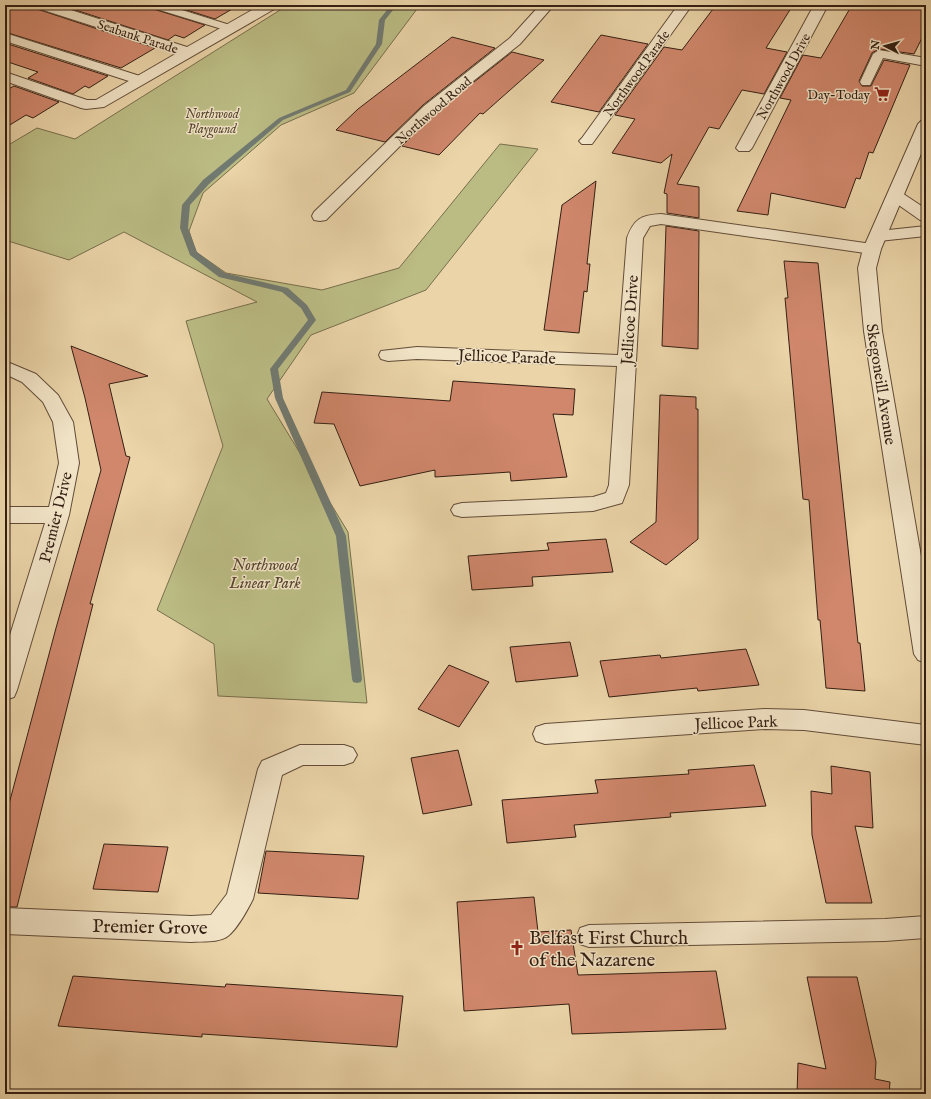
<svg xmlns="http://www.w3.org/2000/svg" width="931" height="1099" viewBox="0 0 931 1099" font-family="'IM FELL English',serif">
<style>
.green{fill:#bbbc84;stroke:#786e4c}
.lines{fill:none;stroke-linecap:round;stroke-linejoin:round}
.stream{fill:#717a71;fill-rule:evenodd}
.building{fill:#d0876c;stroke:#341f13}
.service-casing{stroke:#624c38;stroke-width:2}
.minor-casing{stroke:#624c38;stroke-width:2}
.tertiary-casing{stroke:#624c38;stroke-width:2}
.service{fill:#f1e3c6;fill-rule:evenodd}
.minor{fill:#f1e3c6;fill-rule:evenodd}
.tertiary{fill:#f1e3c6;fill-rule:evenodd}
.labels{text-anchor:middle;stroke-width:3;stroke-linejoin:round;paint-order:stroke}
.far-street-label{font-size:13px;fill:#341f13;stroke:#f1e3c6}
.far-poi-label{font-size:13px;fill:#341f13;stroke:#f1e3c6;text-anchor:end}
.far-park-label{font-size:13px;font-style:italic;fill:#56462f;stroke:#f1e3c6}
.street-label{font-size:16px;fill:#341f13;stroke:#f1e3c6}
.park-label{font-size:16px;font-style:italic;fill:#56462f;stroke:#f1e3c6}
.near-street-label{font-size:19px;fill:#341f13;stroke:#f1e3c6}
.near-poi-label{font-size:19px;fill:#341f13;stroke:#f1e3c6;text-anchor:start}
</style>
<rect width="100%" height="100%" fill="#ead4a8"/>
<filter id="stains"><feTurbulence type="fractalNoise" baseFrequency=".005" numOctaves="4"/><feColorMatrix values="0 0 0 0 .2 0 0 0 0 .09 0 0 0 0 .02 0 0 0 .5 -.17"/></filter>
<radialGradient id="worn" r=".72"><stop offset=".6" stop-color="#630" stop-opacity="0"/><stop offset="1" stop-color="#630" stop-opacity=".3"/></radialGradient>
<path class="green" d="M288,5H420L354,93L281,125L203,193L189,231L196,252L226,273L322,290L399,268L500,144L538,149L426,290L311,335L267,399L348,532L367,703L218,696L214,644L157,610L223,446L186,321L257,302L124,232L69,260L5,240V147L37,128L75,139Z"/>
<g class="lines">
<path class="stream" d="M391,5H397L385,20L382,44L350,92L283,120L209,184L190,205L188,228L197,252L225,273L288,288L307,305L316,320L278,369L283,398L346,536L362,679L361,682L357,683L353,682L352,679L336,536L275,398L270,369L308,320L301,308L282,292L219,277L190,255L180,228L182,205L203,180L279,118L346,90L376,44L379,20Z"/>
</g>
<g class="building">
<path d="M5,5H34L37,9L155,48L121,68L5,32Z"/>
<path d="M60,5H146L150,8L205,25L184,38L175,35L168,40Z"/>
<path d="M171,5H239L215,19Z"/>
<path d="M716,5H793L766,48L787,52L764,94L742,90L719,129L709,127L677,184L699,187V218L667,213V194L664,193L672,154L661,163L612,153L635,119L615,115L664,47L682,50Z"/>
<path d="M852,5H926V30L914,54L879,49L872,53L859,81L862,86H871L884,60L910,65L873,153L869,152L860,179L856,178L845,208L771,193L768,215L737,211L791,100L780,98L803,55L821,58Z"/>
<path d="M601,35L648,44L599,112L551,102Z"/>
<path d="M452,37L495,48L423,105L385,142L336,130L358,109Z"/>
<path d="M5,43L108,76L89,88L85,86L73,94L28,78L38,72L5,61Z"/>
<path d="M512,52L544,60L483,114L480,113L439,155L402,146L435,113Z"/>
<path d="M14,86L59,102L33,118L26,115L5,128V91Z"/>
<path d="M596,181L587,264H590L587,292L584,291L579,333L544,330L562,205Z"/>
<path d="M666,226L699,231L698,349L662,346Z"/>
<path d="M784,261L818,263L858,643H860L865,691L826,688L820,620H818L809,500L803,499L800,466L785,298H788Z"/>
<path d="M71,346L148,376L109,384L126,456L130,457L90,604H93L17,907H5V819L56,628L101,470L85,398Z"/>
<path d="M453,381L575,389L573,415L553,414L567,477L511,481L510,472L435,477V470L360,486L334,424L314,423L322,392L450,401Z"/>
<path d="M660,395L696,397V409H698V539L666,565L630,542L656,522Z"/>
<path d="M606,539L613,572L532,577L533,586L472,590L468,556L549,550L547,543Z"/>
<path d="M570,642L578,676L516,682L510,647Z"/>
<path d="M746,649L759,685L698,691L697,688L609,697L600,661L660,655L661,658Z"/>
<path d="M449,665L489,682L459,727L418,709Z"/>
<path d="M458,750L472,805L423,814L411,758Z"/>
<path d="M754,765L766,806L670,813L671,817L574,825L576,837L507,843L502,800L598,793L595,780L689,774L688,770Z"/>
<path d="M831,766L870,772L873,828L855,826L872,903H826L812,835L811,791L832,794Z"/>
<path d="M104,844L168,847L158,892L93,889Z"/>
<path d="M266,851L364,856L358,899L258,893Z"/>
<path d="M534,897L538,932L571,930L578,975L716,971L726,1029L572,1034L569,1004L464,1011L457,902Z"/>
<path d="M73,976L225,987L226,984L403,996L397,1047L202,1034V1037L58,1026Z"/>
<path d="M807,977H857L876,1062L875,1079L890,1082L889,1094H797L798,1063L826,1069Z"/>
</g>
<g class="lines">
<defs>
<g id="service">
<path d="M148,5H166L233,26L235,28L233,30H225L150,7Z"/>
<path d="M5,33L143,77L145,80L143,83H135L5,41Z"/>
<path d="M879,50L926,58V66L883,58L870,85H862L860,82L873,54Z"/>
<path d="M926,916V938L885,941L589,947L580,944L577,936L580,928L589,925L885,919Z"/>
</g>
<g id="minor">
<path d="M35,5H55L187,47L261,5H278L276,8L104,107L86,109L81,108L5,81V72L87,100H96L177,53L37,8Z"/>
<path d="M540,5H554L520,44L434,112L326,220L320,221L314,220L312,216L314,212L424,106L510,38Z"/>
<path d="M678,5H692L592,144H582L579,141L582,138Z"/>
<path d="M814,5H828L752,148L749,151H739L736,148Z"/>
<path d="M896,191L902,193L926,209V221L920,220L890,199L888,196L890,193Z"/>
<path d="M661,214L872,244L878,245L881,249L878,253L872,254L661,224L650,226L643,238L629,485L622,503L593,511L462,517L454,515L451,510L454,505L462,503L593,497L606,493L609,485L617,366L417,359L388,361L381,359L379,355L381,351L417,347L618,355L627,238C634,219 641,215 661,214Z"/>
<path d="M926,226V236L879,241L873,240L871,236L873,232L879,231Z"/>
<path d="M5,361L36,374L58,395L73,422L79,463L69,515L17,690L14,697L5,700V651L45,523H5V507H49L59,463L53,422L43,402L22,382L5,374Z"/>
<path d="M765,709L804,710L926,725V745L804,730L765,729L545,744L536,741L533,734L536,727L545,724Z"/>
<path d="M300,745H344L353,748L357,755L353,762L344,765H303L282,775L253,899C248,909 237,929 228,936C219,943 202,941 191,942L5,934V908L191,916L211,915L227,894L258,769L262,761Z"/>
</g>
<path id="tertiary" d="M926,119V142L881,249L876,268L882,331L926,585V663L918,660L914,654L864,331L858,268L863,249L918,124L921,121Z"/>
</defs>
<use href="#service" class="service-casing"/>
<use href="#minor" class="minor-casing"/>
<use href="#tertiary" class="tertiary-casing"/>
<use href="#service" class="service"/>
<use href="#minor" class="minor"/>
<use href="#tertiary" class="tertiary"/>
</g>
<defs>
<symbol id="supermarket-bare" viewBox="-9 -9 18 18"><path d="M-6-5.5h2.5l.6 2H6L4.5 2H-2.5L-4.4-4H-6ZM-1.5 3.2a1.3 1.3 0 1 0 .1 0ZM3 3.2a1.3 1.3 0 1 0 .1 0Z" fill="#8f2418" stroke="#f1e3c6" stroke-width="2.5" paint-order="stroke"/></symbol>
<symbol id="church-bare" viewBox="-9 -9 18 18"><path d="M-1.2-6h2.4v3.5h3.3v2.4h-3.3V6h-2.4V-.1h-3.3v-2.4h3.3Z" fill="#8f2418" stroke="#f1e3c6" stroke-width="2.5" paint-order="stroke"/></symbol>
</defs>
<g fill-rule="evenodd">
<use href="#supermarket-bare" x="871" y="83" width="22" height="22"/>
<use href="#church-bare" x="506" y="937" width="22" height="22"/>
</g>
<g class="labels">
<g class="far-street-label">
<text transform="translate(138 36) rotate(18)" y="5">Seabank Parade</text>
<text transform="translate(636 73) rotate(-54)" y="5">Northwood Parade</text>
<text transform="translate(783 76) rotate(-61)" y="5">Northwood Drive</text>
<text transform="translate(433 110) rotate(-41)" y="5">Northwood Road</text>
</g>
<g class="far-poi-label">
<text x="870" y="99">Day-Today</text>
</g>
<g class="far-park-label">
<text x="212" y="118">Northwood<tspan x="212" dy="15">Playgound</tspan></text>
</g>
<g class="street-label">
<text transform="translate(629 320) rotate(-86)" y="6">Jellicoe Drive</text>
<text transform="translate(507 356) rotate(2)" y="6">Jellicoe Parade</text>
<text transform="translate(882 384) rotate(81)" y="6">Skegoneill Avenue</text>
<text transform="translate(55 517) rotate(-76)" y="6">Premier Drive</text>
<text transform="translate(736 722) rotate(-2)" y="6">Jellicoe Park</text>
</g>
<g class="park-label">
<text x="265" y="570">Northwood<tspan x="265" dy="18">Linear Park</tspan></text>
</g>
<g class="near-street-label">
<text transform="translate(150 926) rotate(1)" y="7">Premier Grove</text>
</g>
<g class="near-poi-label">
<text x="529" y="944">Belfast First Church<tspan x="529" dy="22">of the Nazarene</tspan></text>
</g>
</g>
<rect width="931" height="1099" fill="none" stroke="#ead4a8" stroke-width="20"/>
<rect x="6" y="6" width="919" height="1087" fill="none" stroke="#341f13" stroke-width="2"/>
<rect x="10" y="10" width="911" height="1079" fill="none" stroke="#341f13"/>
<g transform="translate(885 46) rotate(276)" stroke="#f1e3c6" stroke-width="3" paint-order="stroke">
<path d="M0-3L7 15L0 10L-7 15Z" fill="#341f13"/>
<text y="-6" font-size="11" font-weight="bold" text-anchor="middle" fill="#341f13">N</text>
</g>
<rect width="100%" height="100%" filter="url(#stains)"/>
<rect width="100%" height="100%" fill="url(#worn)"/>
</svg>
